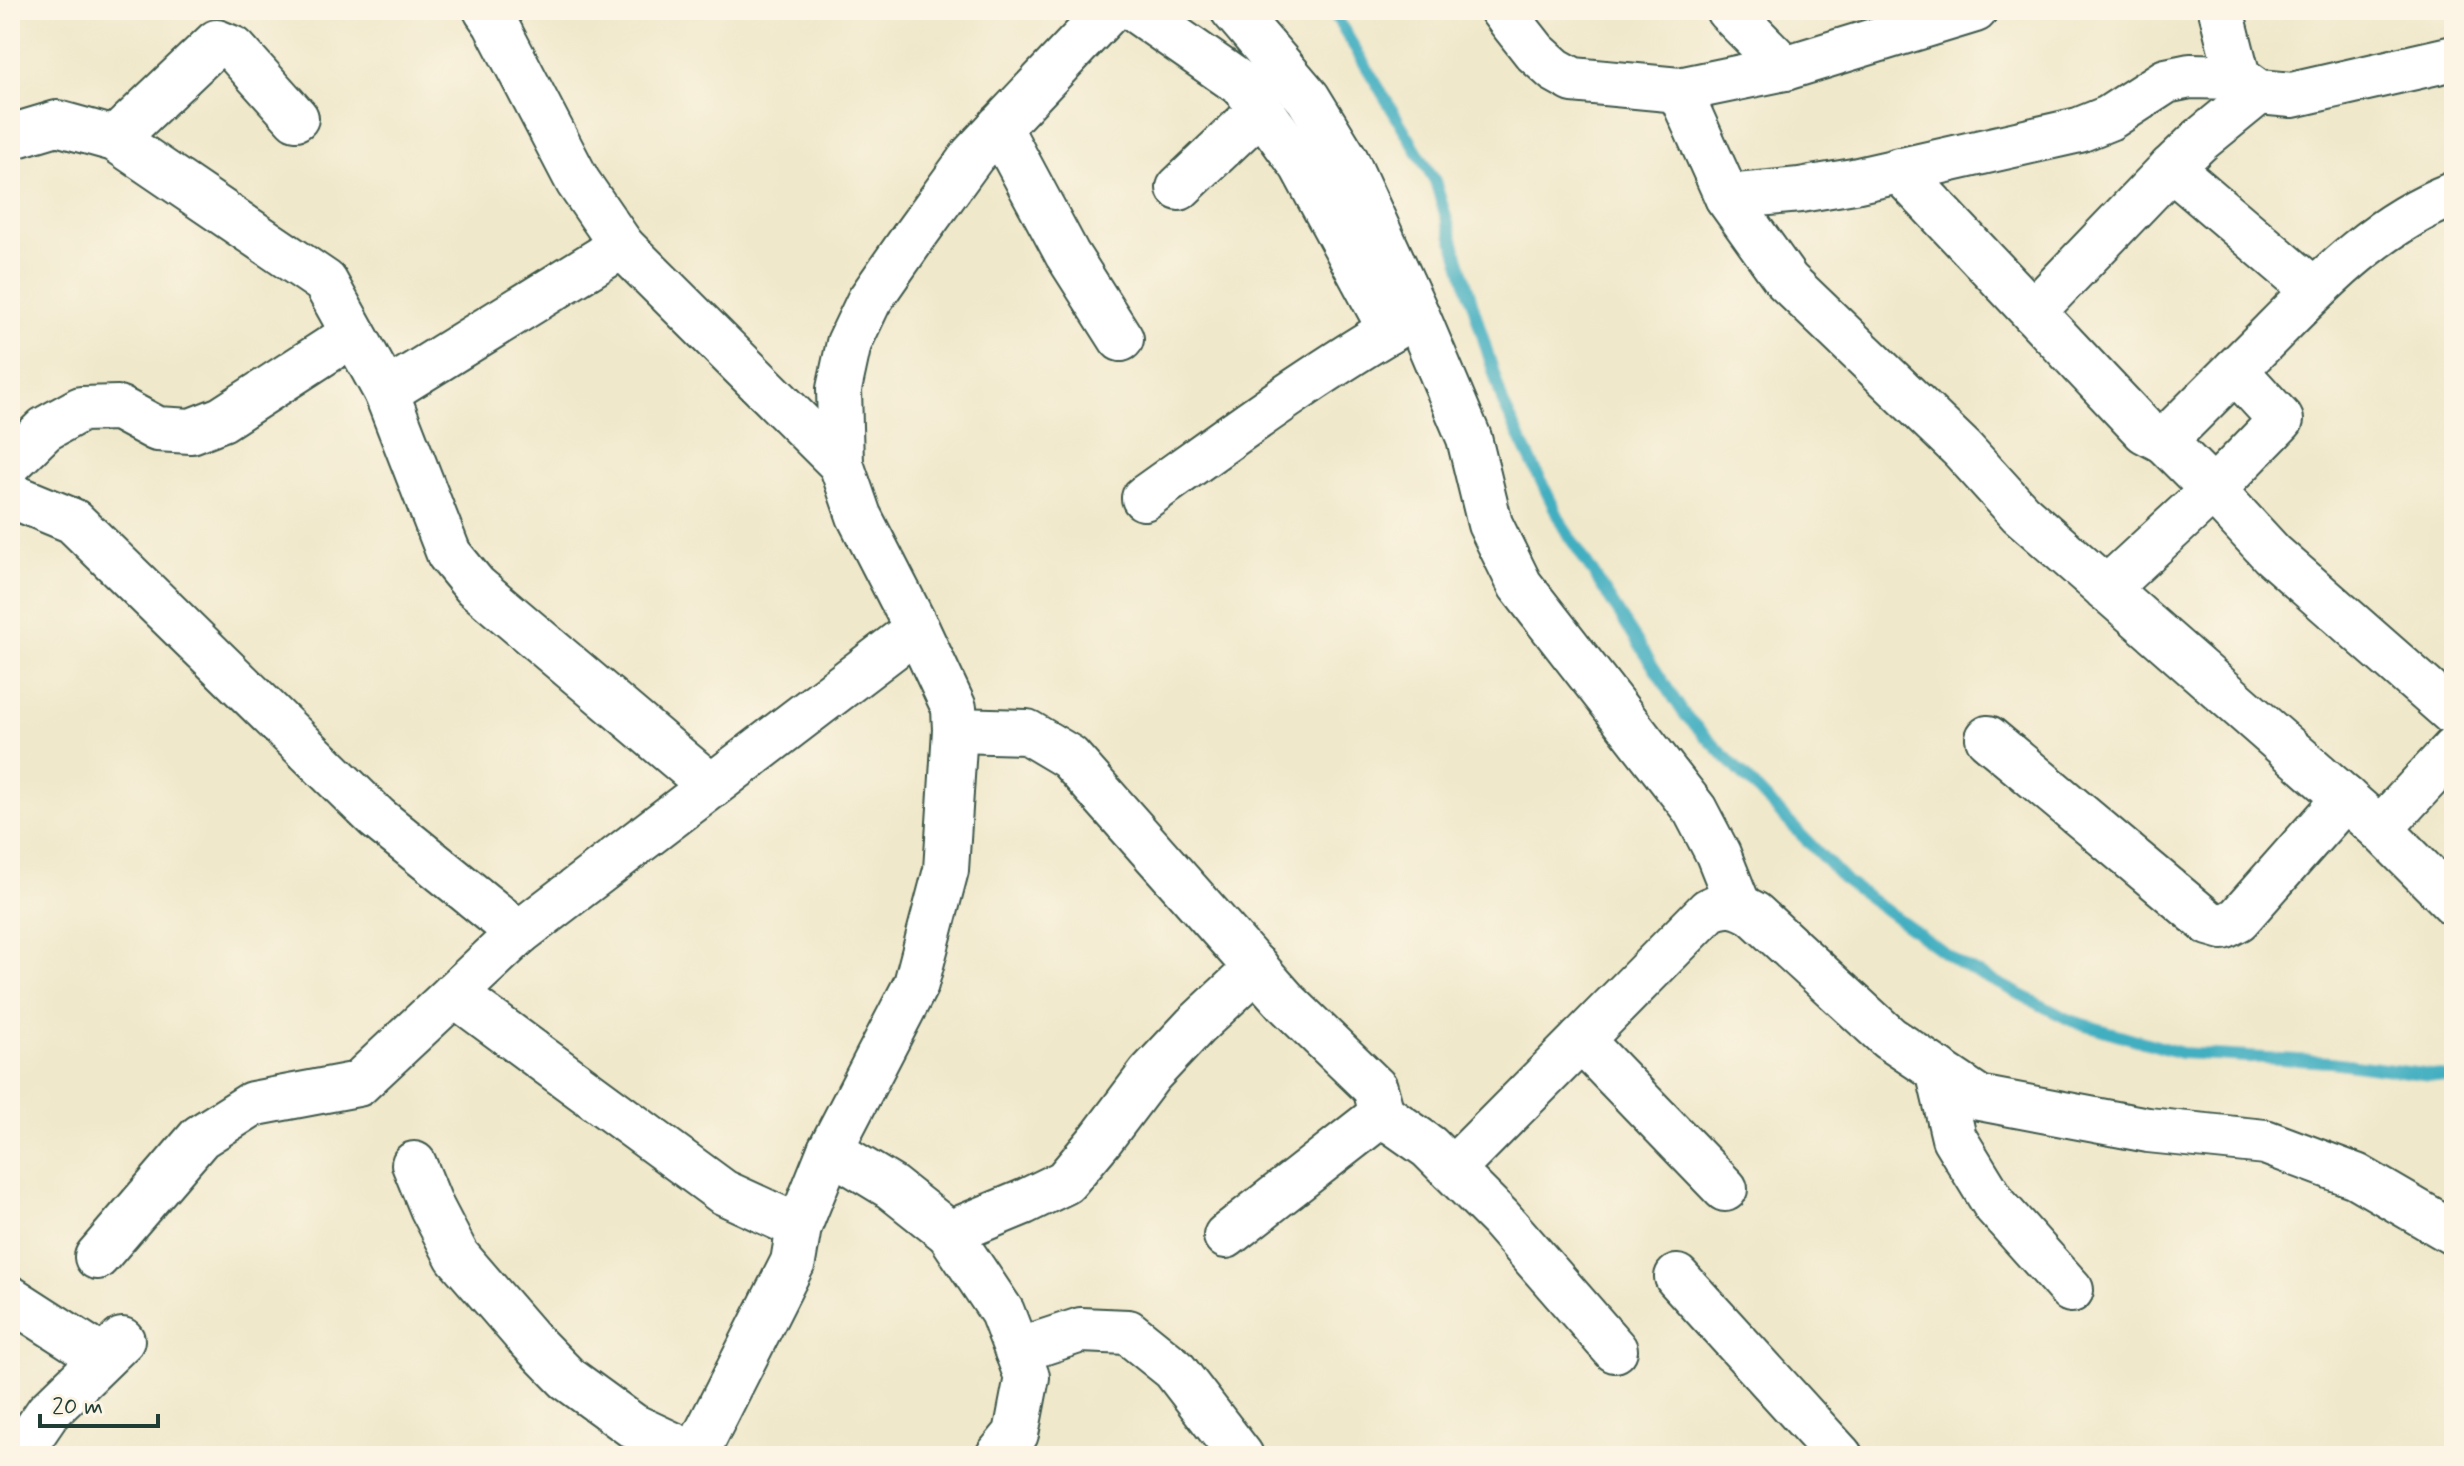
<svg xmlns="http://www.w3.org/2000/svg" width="2464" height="1466" viewBox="0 0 2464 1466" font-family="Mynerve,sans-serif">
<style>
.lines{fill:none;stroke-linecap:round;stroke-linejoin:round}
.stream{stroke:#42afc1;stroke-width:12}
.minor-casing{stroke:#3e574a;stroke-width:48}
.minor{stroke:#fff;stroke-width:44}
</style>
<rect width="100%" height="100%" fill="#fcf5e5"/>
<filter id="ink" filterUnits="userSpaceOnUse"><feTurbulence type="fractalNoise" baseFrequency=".0125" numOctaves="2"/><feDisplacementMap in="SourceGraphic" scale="16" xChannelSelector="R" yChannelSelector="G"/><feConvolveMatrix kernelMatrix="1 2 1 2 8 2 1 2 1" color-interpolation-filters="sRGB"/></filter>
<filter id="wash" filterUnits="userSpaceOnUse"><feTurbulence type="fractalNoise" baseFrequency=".006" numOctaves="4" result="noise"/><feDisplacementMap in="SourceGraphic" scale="32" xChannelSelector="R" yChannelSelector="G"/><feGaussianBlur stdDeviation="1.8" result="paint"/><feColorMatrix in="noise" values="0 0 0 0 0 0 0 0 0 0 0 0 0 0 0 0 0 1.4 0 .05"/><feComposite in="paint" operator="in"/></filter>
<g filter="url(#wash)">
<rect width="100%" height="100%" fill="#f0e8ca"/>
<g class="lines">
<path class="stream" d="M1332,10L1435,181L1503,403L1564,528L1684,714L1847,882L1960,964L2072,1021L2181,1053L2331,1062L2454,1078"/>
</g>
</g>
<g filter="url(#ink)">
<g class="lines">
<defs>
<g id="minor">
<path d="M486,10L495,23L578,182L622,246"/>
<path d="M1135,10L1244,86L1302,166L1383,316L1387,332"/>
<path d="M1233,10L1308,98L1346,160L1417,315L1469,438L1490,524L1520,585L1695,810L1718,854L1738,904"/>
<path d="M1502,10L1535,52L1555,70L1573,80L1679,90L1785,68L1975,10"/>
<path d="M1728,10L1785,68"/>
<path d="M2221,10L2238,77"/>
<path d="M1679,90L1727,197L1787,281L1962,449L2020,513L2380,829"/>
<path d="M999,127L1067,254L1121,339"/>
<path d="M10,137L57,123L115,139L325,282L386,392L622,246L841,464"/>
<path d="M115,139L217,42L234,49L296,118"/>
<path d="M2171,168L2314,290"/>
<path d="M1899,170L2145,431L2164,441C2200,405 2236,369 2272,333C2327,277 2379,223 2454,194"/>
<path d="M1179,188L1261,110"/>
<path d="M1727,197L1800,190L1854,181L2079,130L2109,118L2166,81L2190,76L2238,77L2259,92L2292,95L2454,58"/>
<path d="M2033,312L2171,168L2199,141L2259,92"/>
<path d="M2235,370L2281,420L2213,490L2272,554L2454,714"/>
<path d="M386,392L449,554L475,586L711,786"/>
<path d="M10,463L45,429L81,409L118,408L157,429L191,431L222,419L353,334"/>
<path d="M10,495L73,521L377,818L519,933L917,629"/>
<path d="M1144,498C1231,436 1318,371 1411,318"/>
<path d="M2106,589L2213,490L2164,441"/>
<path d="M955,730L1027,732L1069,757L1286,1002L1375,1088L1382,1114L1226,1236"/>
<path d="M1988,738L2209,923L2223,927L2238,919L2345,798"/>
<path d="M2454,749L2380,829L2454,903"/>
<path d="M454,994L723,1192L799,1227"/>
<path d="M1581,1040L1709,910C1727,902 1737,904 1754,914L1889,1038L1979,1098L2148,1130L2265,1142L2356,1176L2454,1233"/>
<path d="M1938,1070L1954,1138L1995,1205L2071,1290"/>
<path d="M1382,1114L1429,1147L1500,1218L1615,1350"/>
<path d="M830,1150L891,1187L949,1233L1002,1312L1027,1377L1016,1434L998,1456"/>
<path d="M414,1164L432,1208L457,1256L527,1337L567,1378L633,1426L695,1455"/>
<path d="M1452,1170L1581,1040L1725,1189"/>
<path d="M949,1233L1024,1202L1065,1182L1101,1139L1150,1074L1195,1026L1257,968"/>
<path d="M97,1257L200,1137L252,1104L358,1084L519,933"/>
<path d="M1677,1277L1840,1456"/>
<path d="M10,1298L103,1358"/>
<path d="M1017,1351L1081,1330L1128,1332L1174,1369L1241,1456"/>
<path d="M18,1456L48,1412L122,1340"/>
<path d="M695,1456L793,1262L799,1227L830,1150L916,984L946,870L955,730L954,708L917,629L859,516L841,464L839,389L849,343L869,301L915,235L973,155L1110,10"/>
</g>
</defs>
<use href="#minor" class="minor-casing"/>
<use href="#minor" class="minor"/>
</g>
</g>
<rect width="2464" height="1466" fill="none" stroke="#fcf5e5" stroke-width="40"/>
<path d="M40 1414v12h118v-12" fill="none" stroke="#1f3d34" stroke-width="4"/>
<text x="52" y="1414" font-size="24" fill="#1f3d34" stroke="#fcf5e5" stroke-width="6" paint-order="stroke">20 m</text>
</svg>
